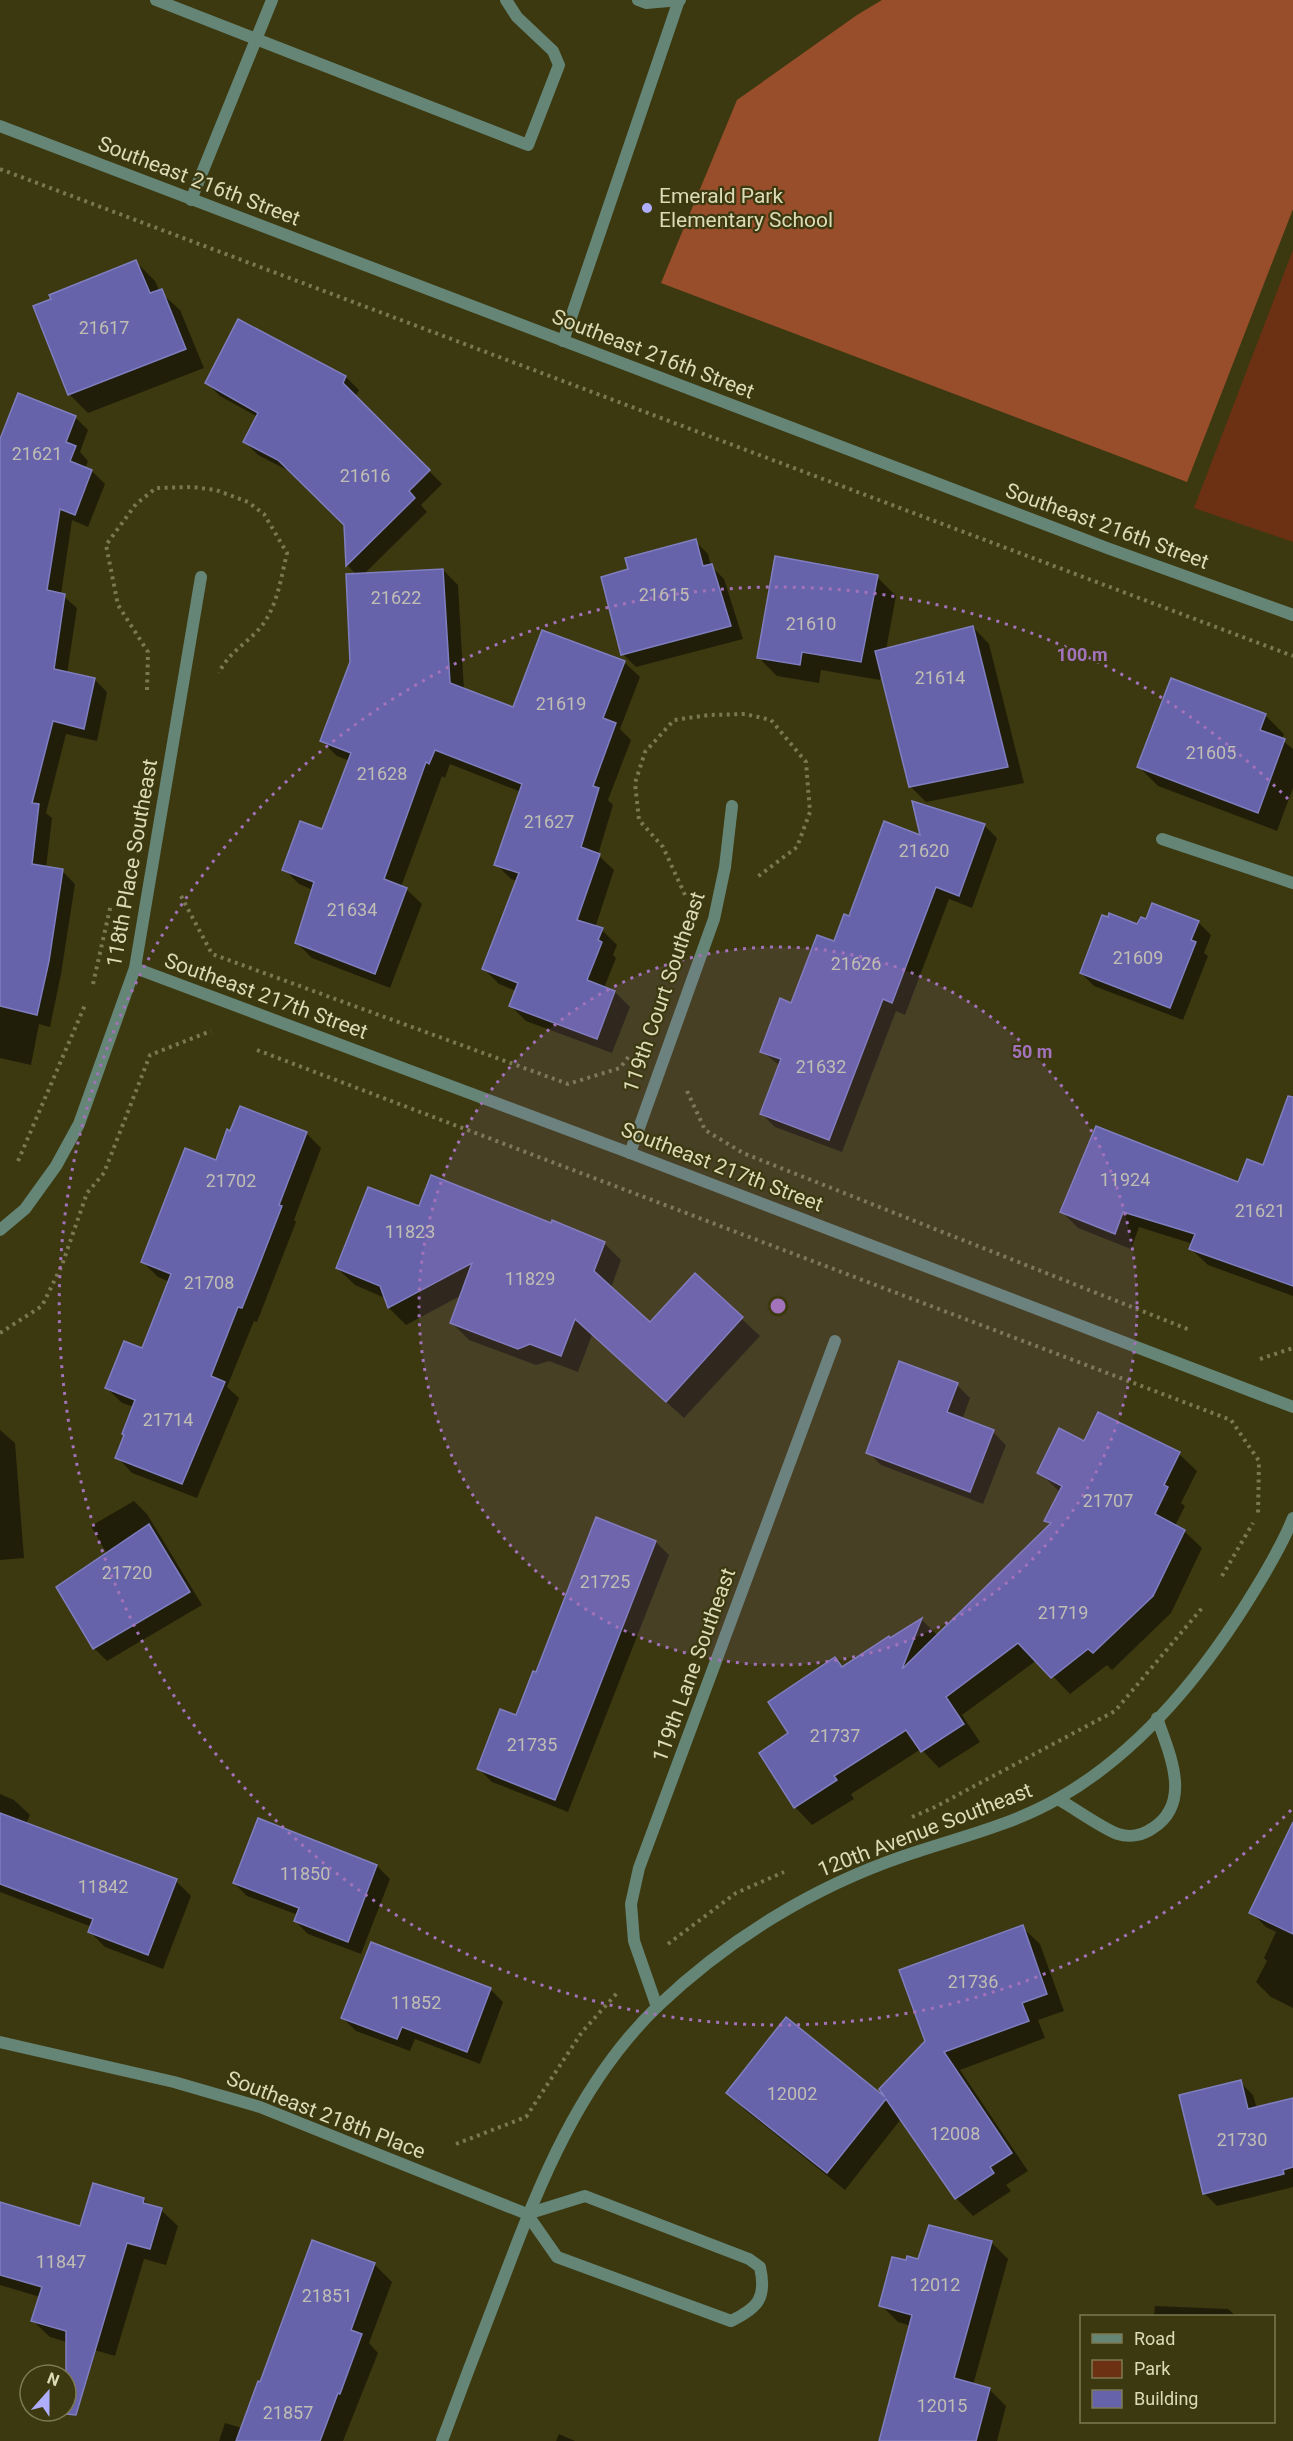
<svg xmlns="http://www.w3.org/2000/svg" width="1293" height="2441" viewBox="0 0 1293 2441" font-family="Roboto,sans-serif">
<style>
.green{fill:#6c3113}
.forest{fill:#994e2b}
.shadow{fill:#0007}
.building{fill:#6763ab;stroke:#7f7ebf;stroke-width:1.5}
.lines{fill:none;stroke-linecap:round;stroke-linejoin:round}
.path{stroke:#7a7850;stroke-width:4;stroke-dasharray:3 4.5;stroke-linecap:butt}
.service{stroke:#658576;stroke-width:12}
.minor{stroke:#658576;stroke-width:12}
.ring{fill:none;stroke:#a272bb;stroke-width:3;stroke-dasharray:3 6}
.poi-dot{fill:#afaefa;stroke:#3c3910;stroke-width:2}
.labels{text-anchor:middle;stroke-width:4.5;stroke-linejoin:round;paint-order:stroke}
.number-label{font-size:18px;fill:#c0bdb3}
.street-label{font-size:21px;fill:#dddbb6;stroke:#3c3910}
.poi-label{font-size:21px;fill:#dddbb6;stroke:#3c3910;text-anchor:start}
.centre{fill:#a272bb;stroke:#3c3910;stroke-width:3}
.ring-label{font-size:18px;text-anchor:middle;font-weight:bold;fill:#a272bb;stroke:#3c3910;stroke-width:4.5;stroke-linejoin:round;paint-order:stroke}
</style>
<rect width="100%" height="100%" fill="#3c3910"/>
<path class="green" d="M1293,250V542L1194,508Z"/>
<path class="forest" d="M882,0H1293V209L1187,482L661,283L737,100L857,15Z"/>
<g class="shadow">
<path d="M136,262L155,281L160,292L180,310L204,368L88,413L69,394Z"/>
<path d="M346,377L359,390L355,397L442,484L421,505L427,512L363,575L443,570L458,585L464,690L514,709L624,662L640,677L620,729L631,740L608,800L613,805L598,855L614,870L595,928L602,930L617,945L613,955L616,958L604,988L615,992L630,1007L612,1053L526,1021L511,1006L516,991L499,984L484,969L517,881L511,879L496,864L521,792L450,764L445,778L442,776L401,887L406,889L422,904L390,988L312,958L297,943L313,890L299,884L284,869L323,831L350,761L337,756L322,741L352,663L357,575L347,565L346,525L293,473L258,455L245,442L258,417L220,396L207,383Z"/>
<path d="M75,417L88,430L80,452L88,461L85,469L92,471L105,484L88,527L72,520L61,594L77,608L67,674L94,679L107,692L97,741L66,734L46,813L52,818L46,868L62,871L75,884L61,974L50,1027L39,1024L31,1065L0,1058V443Z"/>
<path d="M695,541L708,554L711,566L724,579L743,639L636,667L623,654L630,570Z"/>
<path d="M877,577L896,596L886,650L973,627L989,644L1024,783L926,802L910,786L882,670L880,680L821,670L819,683L777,676L758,657Z"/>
<path d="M1265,715L1284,734L1282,740L1293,749V788L1277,831L1158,786L1139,767Z"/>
<path d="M984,825L997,838L972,908L949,899L905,1015L896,1011L842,1152L775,1127L762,1114L780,1066L762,1051L849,918Z"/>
<path d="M1147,921L1198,922L1211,935L1204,953L1208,956L1183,1020L1094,986L1081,973Z"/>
<path d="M306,1133L321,1148L294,1220L296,1222L257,1322L254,1321L227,1387L239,1398L197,1498L132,1473L117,1457L134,1407L122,1403L107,1388L142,1350L170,1282L158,1277L143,1262L217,1162Z"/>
<path d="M1293,1149V1296L1208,1265L1191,1249L1193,1244L1139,1227L1131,1249L1078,1228L1062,1212L1239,1184Z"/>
<path d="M420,1208L551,1225L604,1243L621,1260L611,1288L650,1324L695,1275L760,1336L684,1418L592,1335L578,1372L549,1361L536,1365L469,1340L451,1322L462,1295L406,1325L389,1308L385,1298L355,1285L337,1268Z"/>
<path d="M957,1385L970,1398L962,1420L993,1432L1006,1445L983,1504L881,1465L868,1452Z"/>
<path d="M1099,1414L1179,1454L1197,1471L1181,1503L1185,1506L1175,1526L1184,1531L1202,1548L1171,1613L1112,1670L1107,1665L1070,1694L1037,1660L962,1715L980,1742L939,1768L921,1749L851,1794L854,1799L812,1825L795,1807L790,1734L835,1659L844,1668L922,1620L938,1636L1051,1526L1046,1521L1060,1492L1039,1472L1085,1443Z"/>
<path d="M0,1430L15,1443L24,1558L0,1560Z"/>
<path d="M134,1501L147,1514L202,1605L107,1661L94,1648L107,1554L91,1526Z"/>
<path d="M656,1542L669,1555L568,1812L492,1782L479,1769L517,1717L537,1674Z"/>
<path d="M0,1794L14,1800L30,1815L26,1824L176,1881L191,1896L163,1969L105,1947L90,1932L92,1927L0,1892Z"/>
<path d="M259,1820L377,1866L390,1879L361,1954L308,1934L295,1921L298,1915L247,1896L234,1883Z"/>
<path d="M1293,1865V2008L1271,1997L1256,1982L1267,1961L1264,1958L1276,1932L1266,1927L1251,1912Z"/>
<path d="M1022,1927L1040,1944L1064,2011L1038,2020L1045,2038L960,2070L1028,2171L1006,2185L1011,2191L973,2216L956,2198L901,2119L845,2190L745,2110L728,2093L786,2020L889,2103L927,2041Z"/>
<path d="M490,1989L503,2002L480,2064L415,2039L410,2051L356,2031L343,2018Z"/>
<path d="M1240,2082L1253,2095L1257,2109L1293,2100V2187L1217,2206L1204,2193Z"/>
<path d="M143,2199L150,2207L161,2210L178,2226L166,2265L144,2259L115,2356L50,2337L33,2321L40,2297L0,2285V2204L81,2228Z"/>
<path d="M930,2227L992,2243L1008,2259L973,2385L989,2389L1006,2406L997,2441H881L911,2326L898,2322L881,2305L907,2262L919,2261Z"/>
<path d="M374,2264L392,2282L369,2343L378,2353L343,2441H219L225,2423L242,2428Z"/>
<path d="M1155,2306L1228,2309L1236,2316H1154Z"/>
<path d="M559,2434L575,2441H556Z"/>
</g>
<g class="building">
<path d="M136,260L150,293L162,289L186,349L68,395L33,306L51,299L49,295Z"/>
<path d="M238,319L346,376L343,383L430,470L409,491L415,498L346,566L344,525L278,460L243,442L258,413L205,383Z"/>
<path d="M18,393L76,416L66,442L76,446L70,461L92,470L75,515L60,509L47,590L65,594L54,669L95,678L84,729L53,721L32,803L39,804L32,864L63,869L49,961L37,1015L0,1006V439Z"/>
<path d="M696,539L703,566L712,564L731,626L621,655L601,577L628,569L625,558Z"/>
<path d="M775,556L878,575L861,662L802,652L800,665L757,658Z"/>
<path d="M443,569L450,683L513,707L542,630L625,661L603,718L616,723L593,786L599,788L581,847L600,854L577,920L603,928L598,940L602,942L587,980L615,991L597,1039L509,1006L518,983L482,969L519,873L494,865L522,784L435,750L429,764L426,762L384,879L407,888L375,974L295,943L314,882L282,870L300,821L322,829L351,753L320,741L350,662L346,574Z"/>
<path d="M973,626L1008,767L909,787L875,651Z"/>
<path d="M1171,678L1266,714L1260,730L1285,739L1258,813L1137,767Z"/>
<path d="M912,801L985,824L959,896L936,887L892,1003L883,999L829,1140L760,1114L781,1059L760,1052L780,998L791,1003L817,935L834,941L844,914L849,916L884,821L920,835Z"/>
<path d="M1152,903L1199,921L1191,940L1196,942L1170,1008L1080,973L1102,915L1108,917L1109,913L1137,924L1141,917L1146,919Z"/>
<path d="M1288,1096L1293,1097V1286L1189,1249L1195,1234L1123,1212L1115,1234L1060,1212L1096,1126L1238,1182L1247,1159L1263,1165Z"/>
<path d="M240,1106L307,1132L279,1205L282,1206L258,1268L242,1308L238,1307L211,1376L225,1382L182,1484L115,1458L124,1435L122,1434L135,1400L105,1388L124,1341L142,1348L171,1274L141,1262L185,1148L216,1160L227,1129L230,1131Z"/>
<path d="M431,1175L551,1223L552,1220L605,1242L594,1271L650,1322L695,1273L743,1317L666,1402L575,1319L561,1356L530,1344L518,1349L450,1323L472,1263L388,1308L380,1286L336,1268L368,1187L419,1206Z"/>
<path d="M899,1361L958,1383L947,1412L994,1430L970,1492L866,1453Z"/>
<path d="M1098,1412L1180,1452L1164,1485L1168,1487L1155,1514L1185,1530L1153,1596L1093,1653L1088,1649L1051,1678L1018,1643L946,1697L964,1724L921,1752L906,1730L834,1776L837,1780L794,1808L759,1753L788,1733L768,1702L835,1657L842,1667L889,1636L890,1638L922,1618L902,1669L1051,1523L1044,1521L1062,1486L1037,1473L1059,1428L1084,1441Z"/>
<path d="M596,1517L656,1541L555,1800L477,1769L500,1709L516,1715L533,1671L536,1672Z"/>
<path d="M149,1524L190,1592L93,1649L56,1587Z"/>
<path d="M0,1813L177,1879L148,1955L88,1932L93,1919L0,1884Z"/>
<path d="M258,1818L377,1865L348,1942L294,1921L299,1908L233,1883Z"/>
<path d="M1293,1822V1934L1249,1913Z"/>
<path d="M1023,1925L1047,1994L1022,2003L1029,2021L944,2052L1012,2153L990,2167L994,2173L955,2199L886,2099L827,2173L726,2093L786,2017L885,2097L879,2089L925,2041L899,1970Z"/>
<path d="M371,1942L491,1988L467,2052L402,2027L397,2039L341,2018Z"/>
<path d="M1241,2080L1248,2109L1293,2098V2167L1283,2170L1284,2174L1203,2194L1179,2095Z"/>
<path d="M93,2183L144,2198L143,2203L162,2208L150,2249L127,2243L76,2415L66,2414V2331L31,2321L42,2287L0,2275V2202L80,2226Z"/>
<path d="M929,2225L992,2241L954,2378L990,2388L976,2441H879L912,2315L879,2306L892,2257L906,2260L907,2256L918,2259Z"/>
<path d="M312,2240L375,2263L351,2330L362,2334L340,2394L338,2393L320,2441H236L258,2381L260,2382Z"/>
</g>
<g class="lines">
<g class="path">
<path d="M0,169L1293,656"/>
<path d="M147,690L148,652L118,605L106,545L136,504L156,488L192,487L216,490L248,502L264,514L287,553C281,578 277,608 260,628C246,644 228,653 219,673"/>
<path d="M685,895L663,847L639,820L635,783L645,752L674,720L709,715L745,714L771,720L806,762L810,812L797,847L756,878"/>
<path d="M181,896L212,954L568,1084L620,1068L629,1056"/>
<path d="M93,984L111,904"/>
<path d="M257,1050L1231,1420L1259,1461L1258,1514"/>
<path d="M687,1091L705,1130L743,1153L1190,1330"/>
<path d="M18,1161L85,1005"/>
<path d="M0,1333L42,1306L62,1265L87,1193L104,1173L150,1055L211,1031"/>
<path d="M1260,1359L1293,1348"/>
<path d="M1222,1576L1253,1523"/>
<path d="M912,1817L935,1807L1115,1711L1202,1608"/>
<path d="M668,1944L736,1893L784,1872"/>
<path d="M456,2144L526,2117L582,2032L618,1992"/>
</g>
<g class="service">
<path d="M156,0L528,145L559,65L553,51L517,17L506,0"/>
<path d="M638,0L646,3L680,0"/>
<path d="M191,200L272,0"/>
<path d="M563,341L679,0"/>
<path d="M1162,839L1293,883"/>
</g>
<g class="minor">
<path d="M0,126L1107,548L1293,615"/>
<path d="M135,968L630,1153L1293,1407"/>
<path d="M630,1153L714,919L725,867L732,806"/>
<path d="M0,1230L25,1209L56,1166L79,1124L135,968L201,577"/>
<path d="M1058,1799C1074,1808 1103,1829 1118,1834C1130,1838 1143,1835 1153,1828C1193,1802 1169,1753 1157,1718"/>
<path d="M657,2007L634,1941L631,1904L639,1868L835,1341"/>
<path d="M0,2042L174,2082L260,2107L527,2214"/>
<path d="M585,2196L749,2259L760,2267C767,2298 758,2308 731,2321L557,2257L527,2214Z"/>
<path d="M442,2441C462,2387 482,2334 503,2280C540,2182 580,2081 658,2006C727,1940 813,1887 904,1856C956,1838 1011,1826 1059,1798C1143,1750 1207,1669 1256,1588C1270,1565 1283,1543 1293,1518"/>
</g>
</g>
<circle cx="778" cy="1306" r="359" fill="#a272bb" fill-opacity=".12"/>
<g class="ring">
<circle cx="778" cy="1306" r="359"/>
<path d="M1291 1810A719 719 0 1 1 1291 802"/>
</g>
<circle class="poi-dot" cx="647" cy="208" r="6"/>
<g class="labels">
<g class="number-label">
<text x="104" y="334">21617</text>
<text x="37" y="460">21621</text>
<text x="365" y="482">21616</text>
<text x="664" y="601">21615</text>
<text x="396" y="604">21622</text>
<text x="811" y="630">21610</text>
<text x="940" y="684">21614</text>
<text x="561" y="710">21619</text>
<text x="1211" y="759">21605</text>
<text x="382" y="780">21628</text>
<text x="549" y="828">21627</text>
<text x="924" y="857">21620</text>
<text x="352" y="916">21634</text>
<text x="1138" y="964">21609</text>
<text x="856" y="970">21626</text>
<text x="821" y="1073">21632</text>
<text x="1125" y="1186">11924</text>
<text x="231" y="1187">21702</text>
<text x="1260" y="1217">21621</text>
<text x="410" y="1238">11823</text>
<text x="530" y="1285">11829</text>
<text x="209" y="1289">21708</text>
<text x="168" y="1426">21714</text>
<text x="1108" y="1507">21707</text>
<text x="127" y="1579">21720</text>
<text x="605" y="1588">21725</text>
<text x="1063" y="1619">21719</text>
<text x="835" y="1742">21737</text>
<text x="532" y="1751">21735</text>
<text x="305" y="1880">11850</text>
<text x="103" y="1893">11842</text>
<text x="973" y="1988">21736</text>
<text x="416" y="2009">11852</text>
<text x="792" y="2100">12002</text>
<text x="955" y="2140">12008</text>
<text x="1242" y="2146">21730</text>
<text x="61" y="2268">11847</text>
<text x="935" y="2291">12012</text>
<text x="327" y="2302">21851</text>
<text x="942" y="2412">12015</text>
<text x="288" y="2419">21857</text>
</g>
<g class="street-label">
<text transform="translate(199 181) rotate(21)" y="7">Southeast 216th Street</text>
<text transform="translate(653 354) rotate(21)" y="7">Southeast 216th Street</text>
<text transform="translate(1107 526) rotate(20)" y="7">Southeast 216th Street</text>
<text transform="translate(132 863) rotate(-80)" y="7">118th Place Southeast</text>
<text transform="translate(664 992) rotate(-71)" y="7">119th Court Southeast</text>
<text transform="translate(266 996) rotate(20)" y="7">Southeast 217th Street</text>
<text transform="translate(722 1167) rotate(21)" y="7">Southeast 217th Street</text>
<text transform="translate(694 1665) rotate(-70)" y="7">119th Lane Southeast</text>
<text transform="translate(925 1830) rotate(-21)" y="7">120th Avenue Southeast</text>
<text transform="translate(326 2115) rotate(21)" y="7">Southeast 218th Place</text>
</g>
<g class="poi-label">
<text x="659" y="203">Emerald Park<tspan x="659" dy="24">Elementary School</tspan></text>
</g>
</g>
<circle cx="778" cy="1306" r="9" class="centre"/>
<g class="ring-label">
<text x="1082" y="661">100 m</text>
<text x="1032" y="1058">50 m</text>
</g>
<rect x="1080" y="2315" width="195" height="108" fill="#3c3910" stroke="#7c7a52" stroke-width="1.5"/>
<rect x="1092" y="2334" width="30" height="9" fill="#658576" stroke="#7c7a52" stroke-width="1.5"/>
<text x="1134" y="2345" font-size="18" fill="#dddbb6">Road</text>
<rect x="1092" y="2360" width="30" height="18" fill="#6c3113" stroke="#7c7a52" stroke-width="1.5"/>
<text x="1134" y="2375" font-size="18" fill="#dddbb6">Park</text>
<rect x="1092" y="2390" width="30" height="18" fill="#6763ab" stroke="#7c7a52" stroke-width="1.5"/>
<text x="1134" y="2405" font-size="18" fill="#dddbb6">Building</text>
<g transform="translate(48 2393) rotate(21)"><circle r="28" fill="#3c3910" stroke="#7c7a52" stroke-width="1.5"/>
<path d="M0-4.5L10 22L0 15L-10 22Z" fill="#afaefa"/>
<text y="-9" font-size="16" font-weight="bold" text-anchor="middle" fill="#dddbb6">N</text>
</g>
</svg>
